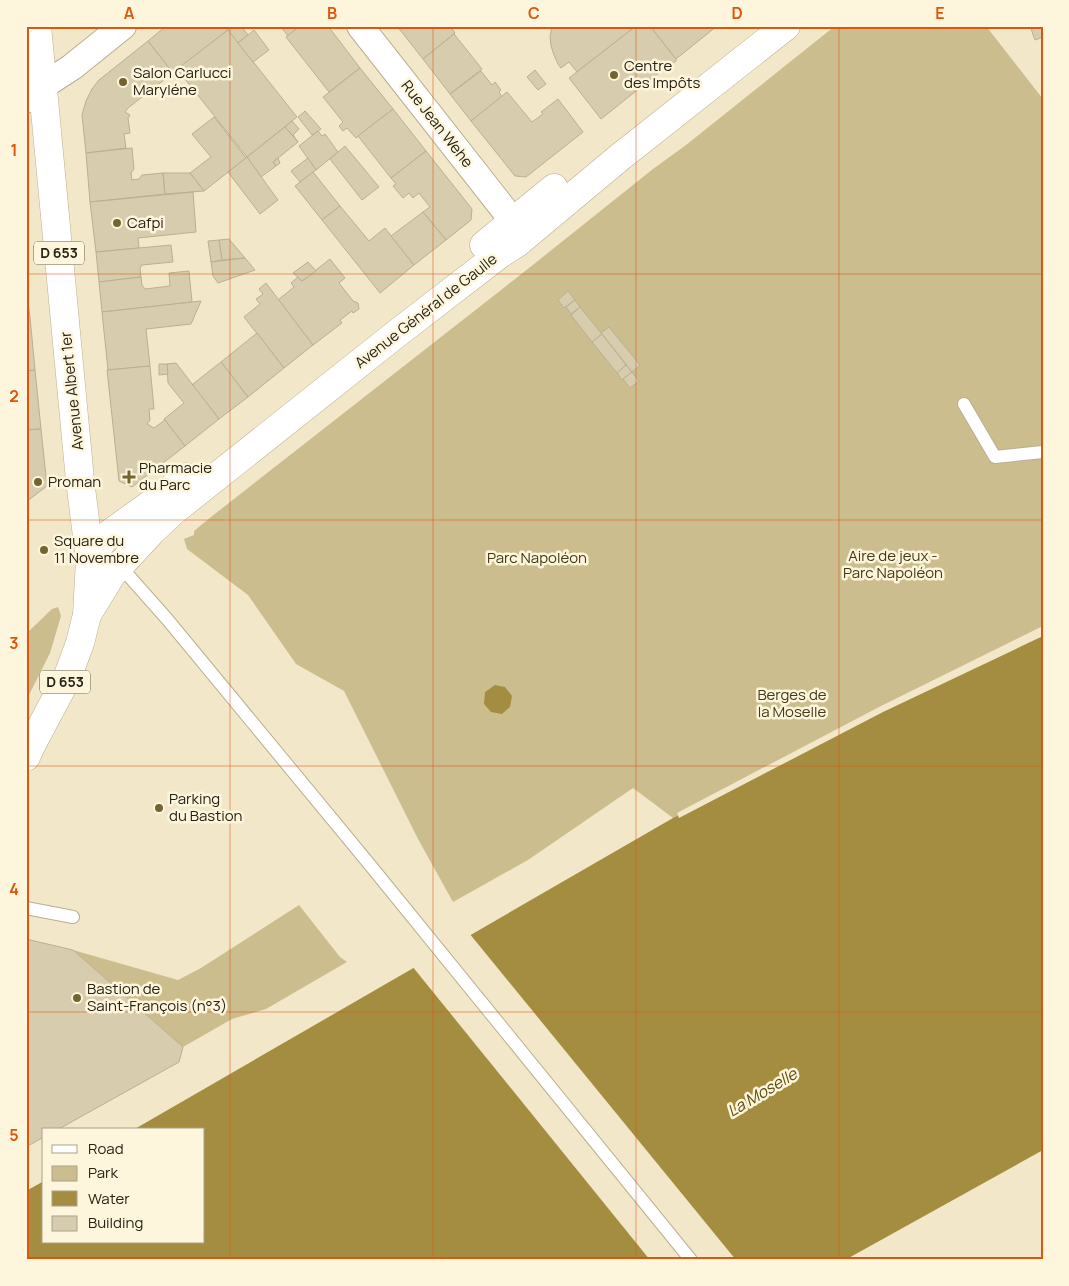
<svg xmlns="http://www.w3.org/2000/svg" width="1069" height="1286" viewBox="0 0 1069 1286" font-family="Manrope,sans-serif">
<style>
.green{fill:#ccbd8e}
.water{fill:#a48d40}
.pier{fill:#f2e8c9}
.building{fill:#d7cdae;stroke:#b9b092}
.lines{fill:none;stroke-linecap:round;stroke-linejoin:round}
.service-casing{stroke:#b9af91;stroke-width:14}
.minor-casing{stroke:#b9af91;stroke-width:28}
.tertiary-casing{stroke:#b9af91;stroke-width:29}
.primary-casing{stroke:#b9af91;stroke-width:29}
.service{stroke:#fff;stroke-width:12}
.minor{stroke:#fff;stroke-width:26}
.tertiary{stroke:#fff;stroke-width:28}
.primary{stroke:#fff;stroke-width:28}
.grid{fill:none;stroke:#de560c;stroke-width:1;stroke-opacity:0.55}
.poi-dot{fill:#746432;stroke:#fef6dc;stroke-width:2}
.labels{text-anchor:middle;stroke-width:5;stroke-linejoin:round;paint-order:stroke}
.shield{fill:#fef6dc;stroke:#676251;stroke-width:1}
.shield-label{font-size:14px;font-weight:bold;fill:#262216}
.poi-label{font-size:15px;fill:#262216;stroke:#fef6dc;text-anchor:start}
.street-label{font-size:15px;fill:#262216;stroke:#fef6dc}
.park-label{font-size:15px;fill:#443917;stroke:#fef6dc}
.water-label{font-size:16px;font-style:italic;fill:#5a4a0d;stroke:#fef6dc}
.neatline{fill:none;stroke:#de560c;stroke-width:2}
.grid-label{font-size:16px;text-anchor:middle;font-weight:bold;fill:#de560c}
</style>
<rect width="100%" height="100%" fill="#f2e8c9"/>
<g class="green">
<path d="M835,26H986L1043,99V629L882,708L673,818L633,788L528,860L453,902L418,839L344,691L296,664L248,595L187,549L184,539L194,535V531L211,517L529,268L653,169L686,145Z"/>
<path d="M58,607L61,616L50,653L26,701V634L52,609Z"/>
<path d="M299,905L340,957L347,962L266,1009L232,1019L183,1047L73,950L178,980L201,968Z"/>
</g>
<g class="water">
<path d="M1043,629V1150L845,1260H26V1191L44,1181V1242H204V1130H133L673,818L882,708Z"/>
<path d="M495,685L505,687L512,696L510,707L502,714L491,712L484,704L485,692Z"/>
</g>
<g class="pier">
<path d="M1043,626V636L883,712L679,818L677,813L881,706Z"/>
<path d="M469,933L736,1260H650L412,966Z"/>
</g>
<g class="building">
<path d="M166,26H225L228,30L173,73L148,41Z"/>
<path d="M227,26H241L248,35L238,43L226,28Z"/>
<path d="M280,26H300L288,36Z"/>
<path d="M300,26H328L360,68L329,92L286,37Z"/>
<path d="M397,26H450L455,33L423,59Z"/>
<path d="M552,26H636L577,72L569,62L561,68L558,64L554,55L551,46L550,37Z"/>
<path d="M636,26H650L676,59V61L661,72V71L601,119L569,78Z"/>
<path d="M650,26H717L676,59Z"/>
<path d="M1030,26H1043V37L1035,40Z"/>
<path d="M228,30L297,117L247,157L177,69Z"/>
<path d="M254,30L269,50L253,62L238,43Z"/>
<path d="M454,34L482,69L450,94L423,59Z"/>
<path d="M148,41L173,73L128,108L125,112L130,115L128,118L130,133L124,134L126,148L86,153L82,115L86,101L92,89L99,80Z"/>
<path d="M360,68L393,109L356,138L347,128L343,131L339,126L343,122L323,97Z"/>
<path d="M535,70L546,84L538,90L527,77Z"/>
<path d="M481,71L492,85L495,82L501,90L499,92L502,97L471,121L450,94Z"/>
<path d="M507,92L532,122L543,114L541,112L558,99L583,132L526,177L515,176L471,121Z"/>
<path d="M393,109L426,151L391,178L358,136Z"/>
<path d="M305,111L321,129L312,135L298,117Z"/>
<path d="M214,117L246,158L204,191L190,173L211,157L192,134Z"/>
<path d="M292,121L299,129L293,135L298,142L285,127Z"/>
<path d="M285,127L298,142L273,162L276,166L261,177L247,157Z"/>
<path d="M318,131L322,136L325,134L338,152L316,170L299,146Z"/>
<path d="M345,146L379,187L362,200L330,159Z"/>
<path d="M132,148L134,169L131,173L132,180L139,179L142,175L163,173L165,194L90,202L86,153Z"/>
<path d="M426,151L472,209L471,220L446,240L423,212L430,207L419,193L413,198L409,193L403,198L393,186L396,184L391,178Z"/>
<path d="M247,157L278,200L260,214L228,172Z"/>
<path d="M278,158L280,163L276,166L273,162Z"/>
<path d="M308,158L316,170L300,182L291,171Z"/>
<path d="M313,172L340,206L322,220L295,186Z"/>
<path d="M163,173H190L204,191L165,194Z"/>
<path d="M193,192L196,232L138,238L139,248L96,252L90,202Z"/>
<path d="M340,206L369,241L385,228L414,265L380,293L322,220Z"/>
<path d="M423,212L446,240L414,265L391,236Z"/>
<path d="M229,239L245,258L222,260L219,240Z"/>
<path d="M219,240L222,260L211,262L208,241Z"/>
<path d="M171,245L173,262L142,265L140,268L141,277L99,282L96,252Z"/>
<path d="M245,258L255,270L218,283L213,276L211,262Z"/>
<path d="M330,259L345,278L339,283L353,301L358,303L359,309L353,313L352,311L340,320L342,323L313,345L278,300L294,287L291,283L298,277L302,281Z"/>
<path d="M308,262L316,271L302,281L293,273Z"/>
<path d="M189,271L192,302L102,312L99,282L141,277L142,285L145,289L170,286L169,273Z"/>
<path d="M266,283L313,345L284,368L244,317L260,304L256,299L263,294L259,289Z"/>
<path d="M26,287L30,317H26Z"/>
<path d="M568,291L575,300L564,308L558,300Z"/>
<path d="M575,300L580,307L571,314L566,307Z"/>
<path d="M201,301L191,324L146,329L150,366L108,370L102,312Z"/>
<path d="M580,307L602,334L592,342L571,315Z"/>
<path d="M26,317H30L35,370L26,371Z"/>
<path d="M609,327L640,365L632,372L602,334L601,333Z"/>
<path d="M257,333L284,368L248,397L221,362Z"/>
<path d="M602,334L626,365L617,373L592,342Z"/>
<path d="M221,362L248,397L219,419L192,385L194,384H193Z"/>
<path d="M176,363L219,419L185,446L164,419L184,403L168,383L167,364Z"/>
<path d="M159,364H167L168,374L159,375Z"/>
<path d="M626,365L632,372L622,380L617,373Z"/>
<path d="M150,366L154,409H149L150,420L147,424L154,428L165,420L185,446L132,487L119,481L107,370Z"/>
<path d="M35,370L41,429L26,430V371Z"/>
<path d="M632,372L639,381L630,388L623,379Z"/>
<path d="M41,429L47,486L26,502V430Z"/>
<path d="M26,939L73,950L183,1047L179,1062L57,1130H44V1137L26,1147Z"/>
</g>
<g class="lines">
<defs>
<g id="service">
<path d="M964,404L995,457L1043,452"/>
<path d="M116,566H120L167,619L370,865L691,1260"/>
<path d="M26,908L73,917"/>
</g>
<g id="minor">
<path d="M360,26L513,221L517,242"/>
<path d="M26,100L43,86L72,67L123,26"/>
</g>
<g id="tertiary">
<path d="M484,245L554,188"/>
<path d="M90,560L105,537L162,496L186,477"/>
<path d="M87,615L112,574L152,531L172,512L400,331L500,254L517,243L620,157L786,26"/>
</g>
<path id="primary" d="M26,757L32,744L67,678L80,643L87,615L90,560L80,480L37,26"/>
</defs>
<use href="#service" class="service-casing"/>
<use href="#minor" class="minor-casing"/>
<use href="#tertiary" class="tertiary-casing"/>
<use href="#primary" class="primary-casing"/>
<use href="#service" class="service"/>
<use href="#minor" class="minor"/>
<use href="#tertiary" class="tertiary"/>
<use href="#primary" class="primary"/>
</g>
<path class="grid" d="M230,26V1260M433,26V1260M636,26V1260M839,26V1260M26,274H1043M26,520H1043M26,766H1043M26,1012H1043"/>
<g class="poi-dot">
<circle cx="614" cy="75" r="5"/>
<circle cx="123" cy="82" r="5"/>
<circle cx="117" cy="223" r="5"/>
<path d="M126.5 469.5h5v5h5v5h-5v5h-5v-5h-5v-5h5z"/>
<circle cx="38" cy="482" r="5"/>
<circle cx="44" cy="550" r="5"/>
<circle cx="159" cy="808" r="5"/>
<circle cx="77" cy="998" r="5"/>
</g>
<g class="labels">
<g class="shield">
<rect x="34" y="241.5" width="50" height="23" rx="4"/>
<rect x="40" y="670.5" width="50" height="23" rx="4"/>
</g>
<g class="shield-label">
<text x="59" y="258">D 653</text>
<text x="65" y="687">D 653</text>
</g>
<g class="poi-label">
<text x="624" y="71">Centre<tspan x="624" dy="17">des Impôts</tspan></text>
<text x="133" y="78">Salon Carlucci<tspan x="133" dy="17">Maryléne</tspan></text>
<text x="127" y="228">Cafpi</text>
<text x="139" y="473">Pharmacie<tspan x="139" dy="17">du Parc</tspan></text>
<text x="48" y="487">Proman</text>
<text x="54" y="546">Square du<tspan x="54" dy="17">11 Novembre</tspan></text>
<text x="169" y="804">Parking<tspan x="169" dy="17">du Bastion</tspan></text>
<text x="87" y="994">Bastion de<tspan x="87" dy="17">Saint-François (n°3)</tspan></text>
</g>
<g class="street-label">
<text transform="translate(437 124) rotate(52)" y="5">Rue Jean Wehe</text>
<text transform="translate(426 311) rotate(-38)" y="5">Avenue Général de Gaulle</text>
<text transform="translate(72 391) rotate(-96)" y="5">Avenue Albert 1er</text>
</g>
<g class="park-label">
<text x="893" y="561">Aire de jeux -<tspan x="893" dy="17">Parc Napoléon</tspan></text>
<text x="537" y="563">Parc Napoléon</text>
<text x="792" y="700">Berges de<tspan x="792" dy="17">la Moselle</tspan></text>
</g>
<g class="water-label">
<text transform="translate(762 1092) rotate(-31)" y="6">La Moselle</text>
</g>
</g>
<rect width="1069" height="1286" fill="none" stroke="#fef6dc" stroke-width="55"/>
<rect x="42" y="1128" width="162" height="115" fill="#fef6dc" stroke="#a8a18d"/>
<rect x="52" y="1145" width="25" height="8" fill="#ffffff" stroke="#a8a18d"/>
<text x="88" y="1154" font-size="15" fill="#262216">Road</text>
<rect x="52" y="1166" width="25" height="15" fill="#ccbd8e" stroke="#a8a18d"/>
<text x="88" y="1178" font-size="15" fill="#262216">Park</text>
<rect x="52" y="1191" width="25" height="15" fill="#a48d40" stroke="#a8a18d"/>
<text x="88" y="1204" font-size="15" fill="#262216">Water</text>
<rect x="52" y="1216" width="25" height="15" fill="#d7cdae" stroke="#a8a18d"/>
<text x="88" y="1228" font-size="15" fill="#262216">Building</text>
<rect x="28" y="28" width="1014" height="1230" class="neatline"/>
<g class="grid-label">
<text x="129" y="19">A</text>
<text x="332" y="19">B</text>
<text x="534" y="19">C</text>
<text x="737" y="19">D</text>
<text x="940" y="19">E</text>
<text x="14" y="156">1</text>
<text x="14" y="402">2</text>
<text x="14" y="649">3</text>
<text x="14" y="895">4</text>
<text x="14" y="1141">5</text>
</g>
</svg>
